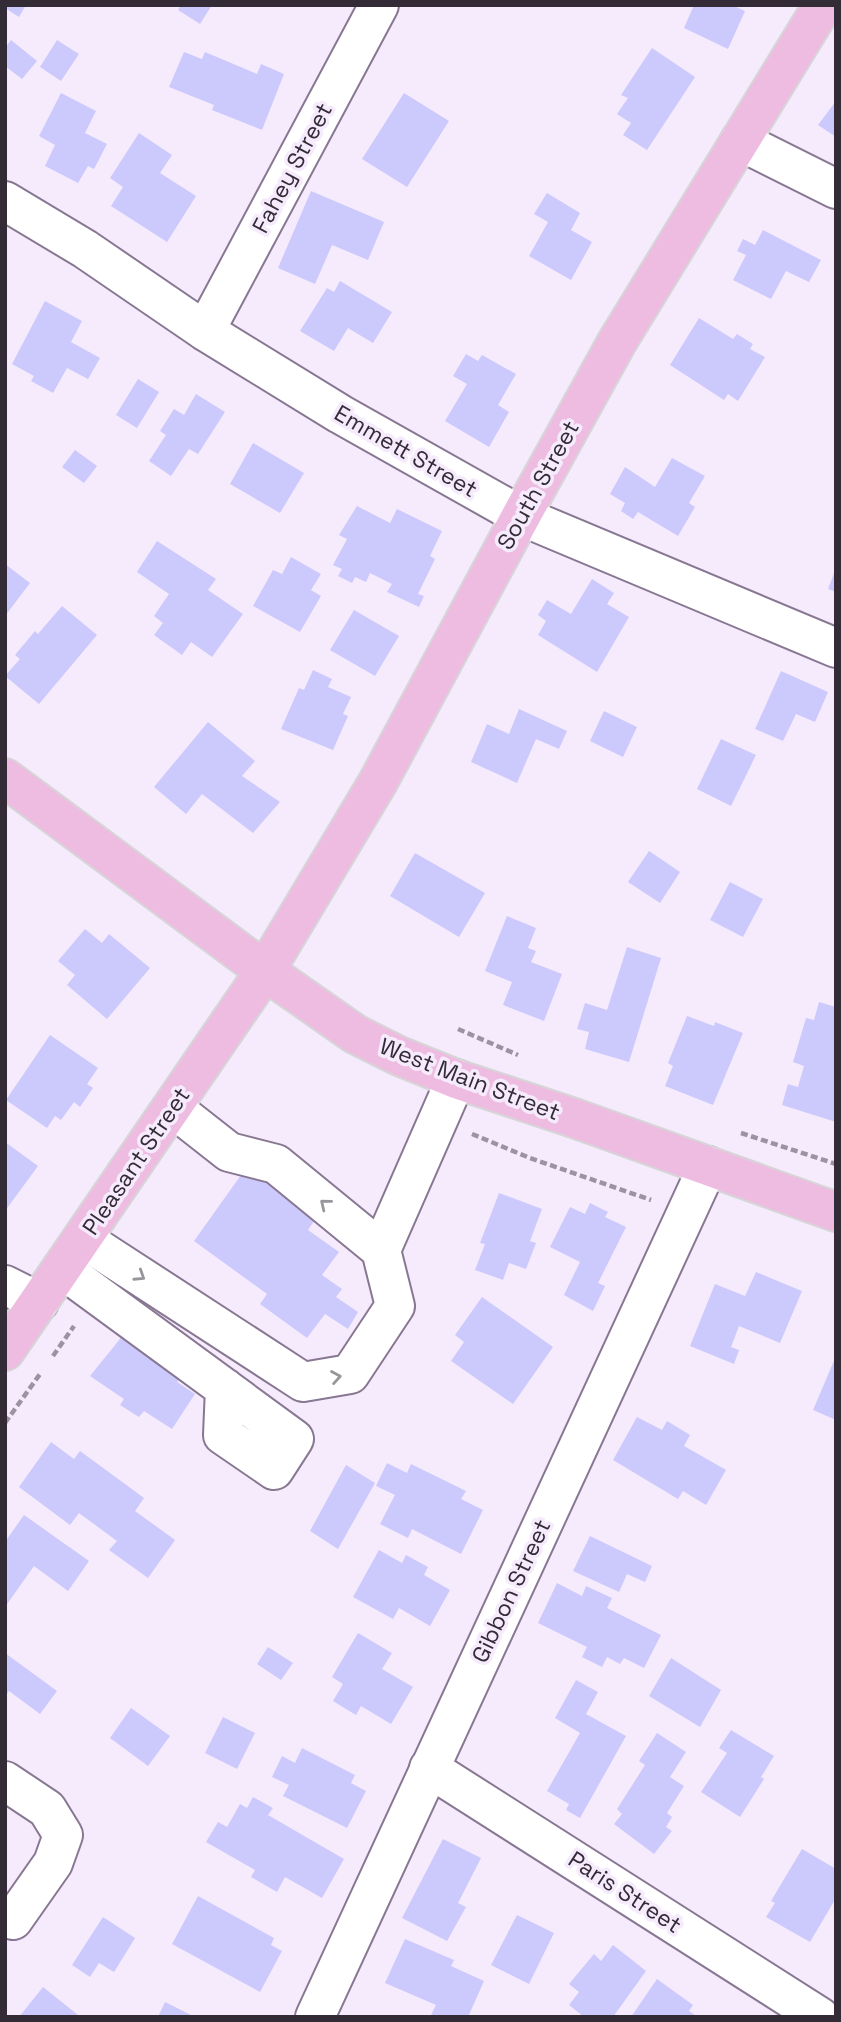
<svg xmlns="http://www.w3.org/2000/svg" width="841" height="2022" viewBox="0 0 841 2022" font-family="'Space Grotesk',sans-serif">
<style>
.building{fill:#cccafc}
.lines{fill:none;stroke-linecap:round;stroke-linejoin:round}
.minor-casing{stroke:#887792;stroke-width:42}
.major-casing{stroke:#d6d5d7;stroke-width:42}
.path{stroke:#9c93a2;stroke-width:4.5;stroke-dasharray:7 3.5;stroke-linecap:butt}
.minor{stroke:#fff;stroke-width:38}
.major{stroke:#eebce0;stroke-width:38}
.oneway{stroke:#99969b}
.labels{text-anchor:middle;stroke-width:7;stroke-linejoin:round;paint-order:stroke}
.street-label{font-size:23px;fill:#332c37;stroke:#f6ebfd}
</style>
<rect width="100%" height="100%" fill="#f6ebfd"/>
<g class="building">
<path d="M5,5H26L19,17L5,8Z"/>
<path d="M181,5H212L200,24L178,10Z"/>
<path d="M694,5H737L736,7L745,11L728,49L684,28Z"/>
<path d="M11,40L37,61L22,79L5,66V48Z"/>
<path d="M57,40L79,54L61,81L40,67Z"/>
<path d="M652,48L695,77L647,150L623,135L631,123L617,114L628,98L621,95Z"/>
<path d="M184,52L202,59L205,52L257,74L261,64L284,74L262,130L212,110L214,105L169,87Z"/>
<path d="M61,93L96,111L85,133L107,144L94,169L88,166L78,183L45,166L55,145L39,136Z"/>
<path d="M404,93L449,121L407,187L362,159Z"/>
<path d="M836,101V137L818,125Z"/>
<path d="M139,133L172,155L160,173L196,196L167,242L111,206L123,187L110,178Z"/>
<path d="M311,191L384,222L368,260L332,245L315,284L278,268Z"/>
<path d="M547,193L580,213L571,230L592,242L571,280L529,256L548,222L534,214Z"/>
<path d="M763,230L821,260L809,282L786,271L771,299L733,280L746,255L737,251L743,239L755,245Z"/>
<path d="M340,281L392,312L373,343L348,328L334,351L300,331L327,288L334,292Z"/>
<path d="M45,301L82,321L71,342L100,358L88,379L67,368L53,393L31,381L34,376L12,364Z"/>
<path d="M699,318L733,339L737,334L753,344L750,349L765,357L738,401L728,394L724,400L670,365Z"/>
<path d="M466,354L478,361L482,355L516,374L498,405L509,412L489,447L445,421L467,384L453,376Z"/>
<path d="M138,379L159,392L137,428L116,415Z"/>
<path d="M196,394L225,412L198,454L189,449L171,476L149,461L166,435L160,431L174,409L184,415Z"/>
<path d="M253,443L304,473L280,513L230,484Z"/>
<path d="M75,450L97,466L84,483L62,467Z"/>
<path d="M672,458L705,476L689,503L695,507L678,536L638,512L633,519L621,511L625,503L610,494L625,467L655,487Z"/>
<path d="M357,506L390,523L397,509L442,531L430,556L435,559L418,594L424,596L419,607L387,592L392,584L370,573L366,582L355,577L352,583L338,576L342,569L333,565L347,539L339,535Z"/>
<path d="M157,541L216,579L208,590L243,614L212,657L191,642L182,655L154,635L163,623L154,616L169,594L137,572Z"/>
<path d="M291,557L321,574L311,590L321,596L300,632L253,606L273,570L282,574Z"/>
<path d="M5,564L30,583L5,616Z"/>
<path d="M836,568V592L828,589Z"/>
<path d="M592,579L614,593L607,604L629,617L597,672L538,635L546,621L538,615L547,600L571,614Z"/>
<path d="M62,606L97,635L39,704L5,676L20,659L15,655L35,631L38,634Z"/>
<path d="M354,610L399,636L375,676L330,650Z"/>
<path d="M313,670L332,679L328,687L351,697L343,714L348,716L333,750L281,729L299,688L304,690Z"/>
<path d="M781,671L828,692L815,722L796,714L783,741L755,729Z"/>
<path d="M519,709L567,731L559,749L536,739L517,783L471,762L487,724L509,734Z"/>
<path d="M604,711L637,727L623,757L590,741Z"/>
<path d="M208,722L255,761L242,776L280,802L253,833L202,794L186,814L154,787Z"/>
<path d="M721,739L756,755L731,806L697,789Z"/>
<path d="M649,851L680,872L660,903L628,882Z"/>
<path d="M415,853L485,893L459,937L390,896Z"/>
<path d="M730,882L763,899L743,937L710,920Z"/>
<path d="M507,916L536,928L528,948L536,951L531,962L562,974L544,1021L503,1005L512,982L485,971Z"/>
<path d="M85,929L102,943L109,934L150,968L107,1019L67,985L75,975L58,961Z"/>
<path d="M627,947L661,958L629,1062L585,1049L589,1032L577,1029L585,1003L607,1010Z"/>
<path d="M819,1002L836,1007V1122L782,1105L788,1084L798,1087L804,1066L793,1062L806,1018L814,1020Z"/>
<path d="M687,1016L714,1026L715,1022L743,1033L713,1105L665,1086L673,1066L668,1063Z"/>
<path d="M50,1035L98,1068L87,1084L93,1088L80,1107L74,1102L61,1120L55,1116L47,1128L6,1100Z"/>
<path d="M5,1142L38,1166L5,1211Z"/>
<path d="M246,1168L316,1218L308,1230L339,1252L322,1275L342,1289L336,1297L358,1312L348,1329L325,1314L307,1338L260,1304L267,1294L194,1241Z"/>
<path d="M499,1193L542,1209L530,1241L536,1243L526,1269L509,1263L503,1280L475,1270L485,1244L480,1243Z"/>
<path d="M590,1203L608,1212L605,1217L626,1227L598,1283L605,1286L593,1311L564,1295L580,1262L550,1247L570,1207L585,1214Z"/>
<path d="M756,1272L802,1291L780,1343L739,1326L731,1347L739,1350L734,1364L690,1346L715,1284L745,1296Z"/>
<path d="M482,1297L553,1347L513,1404L451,1361L464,1342L455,1335Z"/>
<path d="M124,1334L183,1373L177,1382L195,1394L172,1429L144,1411L139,1417L120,1405L124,1399L90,1376Z"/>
<path d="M836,1356V1420L813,1410Z"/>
<path d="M637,1417L662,1430L667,1421L690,1435L684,1446L726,1470L706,1505L683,1491L678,1499L613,1460Z"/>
<path d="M51,1442L74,1459L80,1451L144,1498L135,1511L175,1540L148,1578L109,1550L117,1541L79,1513L70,1525L19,1487Z"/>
<path d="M387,1463L407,1473L411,1464L466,1491L461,1499L483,1510L461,1554L412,1529L408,1538L380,1524L395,1495L376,1486Z"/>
<path d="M346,1465L375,1483L338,1549L310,1531Z"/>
<path d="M24,1515L89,1561L68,1591L34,1566L5,1607V1542Z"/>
<path d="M590,1536L652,1566L645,1582L627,1574L619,1592L573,1571Z"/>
<path d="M379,1550L402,1563L406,1555L428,1567L424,1575L450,1590L430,1626L399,1608L393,1619L353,1597Z"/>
<path d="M557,1583L582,1596L586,1586L612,1598L607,1608L661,1635L644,1668L624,1658L620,1664L607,1657L602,1667L582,1657L587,1647L538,1623Z"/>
<path d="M358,1633L392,1653L382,1669L413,1687L391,1724L361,1706L356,1715L333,1701L343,1684L332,1677Z"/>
<path d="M268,1647L293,1663L281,1680L257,1664Z"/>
<path d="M5,1653L57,1691L40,1714L9,1691L5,1696Z"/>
<path d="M671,1658L721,1690L700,1727L649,1696Z"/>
<path d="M576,1680L598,1692L586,1714L626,1736L580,1818L566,1810L569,1804L547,1791L580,1733L555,1718Z"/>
<path d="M131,1708L170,1736L148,1766L110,1738Z"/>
<path d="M223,1717L255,1733L237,1769L205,1753Z"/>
<path d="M731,1730L774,1756L761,1777L764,1779L740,1817L701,1792L727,1753L719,1748Z"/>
<path d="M657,1733L686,1752L670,1777L684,1786L667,1813L672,1817L666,1827L672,1831L654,1854L614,1824L622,1814L617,1809L645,1765L639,1761Z"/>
<path d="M302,1748L355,1775L351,1783L366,1791L347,1828L283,1796L289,1785L272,1777L282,1756L295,1763Z"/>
<path d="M253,1797L273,1808L268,1815L344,1859L322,1898L285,1877L277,1892L251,1877L255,1870L206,1842L218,1822L227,1827L240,1804L247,1808Z"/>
<path d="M443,1839L481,1858L458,1903L466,1907L447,1941L402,1918Z"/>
<path d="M802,1849L836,1869V1898L810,1942L766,1917L775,1903L771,1901Z"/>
<path d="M198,1896L274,1938L271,1945L282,1951L260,1992L172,1944Z"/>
<path d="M517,1915L554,1933L529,1984L491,1965Z"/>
<path d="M103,1917L135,1938L114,1972L99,1963L90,1977L72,1965Z"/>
<path d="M405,1939L454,1960L451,1966L484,1981L468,2017H430L436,2005L385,1983Z"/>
<path d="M613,1945L646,1971L613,2017H584L569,2005L579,1992L569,1984L594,1954L601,1961Z"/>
<path d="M657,1979L693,2005L689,2011L698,2017H631Z"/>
<path d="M43,1987L78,2015L76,2017H19Z"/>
<path d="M165,2002L195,2017H158Z"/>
</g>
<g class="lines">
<defs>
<g id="minor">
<path d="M740,141L836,189"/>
<path d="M5,201L85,249L205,331L340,414L521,516L836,648"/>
<path d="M205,331L379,5"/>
<path d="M83,1239L303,1382L350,1374L395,1306L381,1250L276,1164L229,1152L173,1108"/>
<path d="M381,1250L456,1079"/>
<path d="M62,1269L294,1439L274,1470L223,1435L225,1388"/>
<path d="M5,1285L39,1302"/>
<path d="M429,1768L820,2017"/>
<path d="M5,1781L47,1809L63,1835L53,1863L13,1920"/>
<path d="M315,2017L708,1166"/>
</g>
<g id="major">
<path d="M5,778L265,971L355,1034L399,1056L456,1079L574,1118L836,1212"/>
<path d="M5,1351L265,971L378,782L521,516L617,342L823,5"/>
</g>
</defs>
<use href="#minor" class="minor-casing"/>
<use href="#major" class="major-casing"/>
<g class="path">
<path d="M458,1029L518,1055"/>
<path d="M741,1133L836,1164"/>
<path d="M472,1134L530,1158L651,1200"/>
<path d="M53,1356L74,1326"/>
<path d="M5,1423L40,1374"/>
</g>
<use href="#minor" class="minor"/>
<use href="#major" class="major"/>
</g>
<defs><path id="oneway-chevron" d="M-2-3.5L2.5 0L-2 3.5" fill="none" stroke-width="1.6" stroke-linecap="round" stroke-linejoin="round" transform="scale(1.75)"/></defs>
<g class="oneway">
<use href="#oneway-chevron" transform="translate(325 1204) rotate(-141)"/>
<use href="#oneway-chevron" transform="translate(140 1276) rotate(33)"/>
<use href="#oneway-chevron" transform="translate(336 1377) rotate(-10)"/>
</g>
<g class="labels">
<g class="street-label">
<text transform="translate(292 168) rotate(-62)" y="8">Fahey Street</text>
<text transform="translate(406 451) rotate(30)" y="8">Emmett Street</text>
<text transform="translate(538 485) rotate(-61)" y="8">South Street</text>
<text transform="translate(470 1079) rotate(21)" y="8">West Main Street</text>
<text transform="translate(136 1161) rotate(-56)" y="8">Pleasant Street</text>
<text transform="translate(511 1591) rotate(-65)" y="8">Gibbon Street</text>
<text transform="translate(625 1892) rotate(33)" y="8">Paris Street</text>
</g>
</g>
<rect width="841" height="2022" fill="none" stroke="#332c37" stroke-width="14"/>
</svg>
